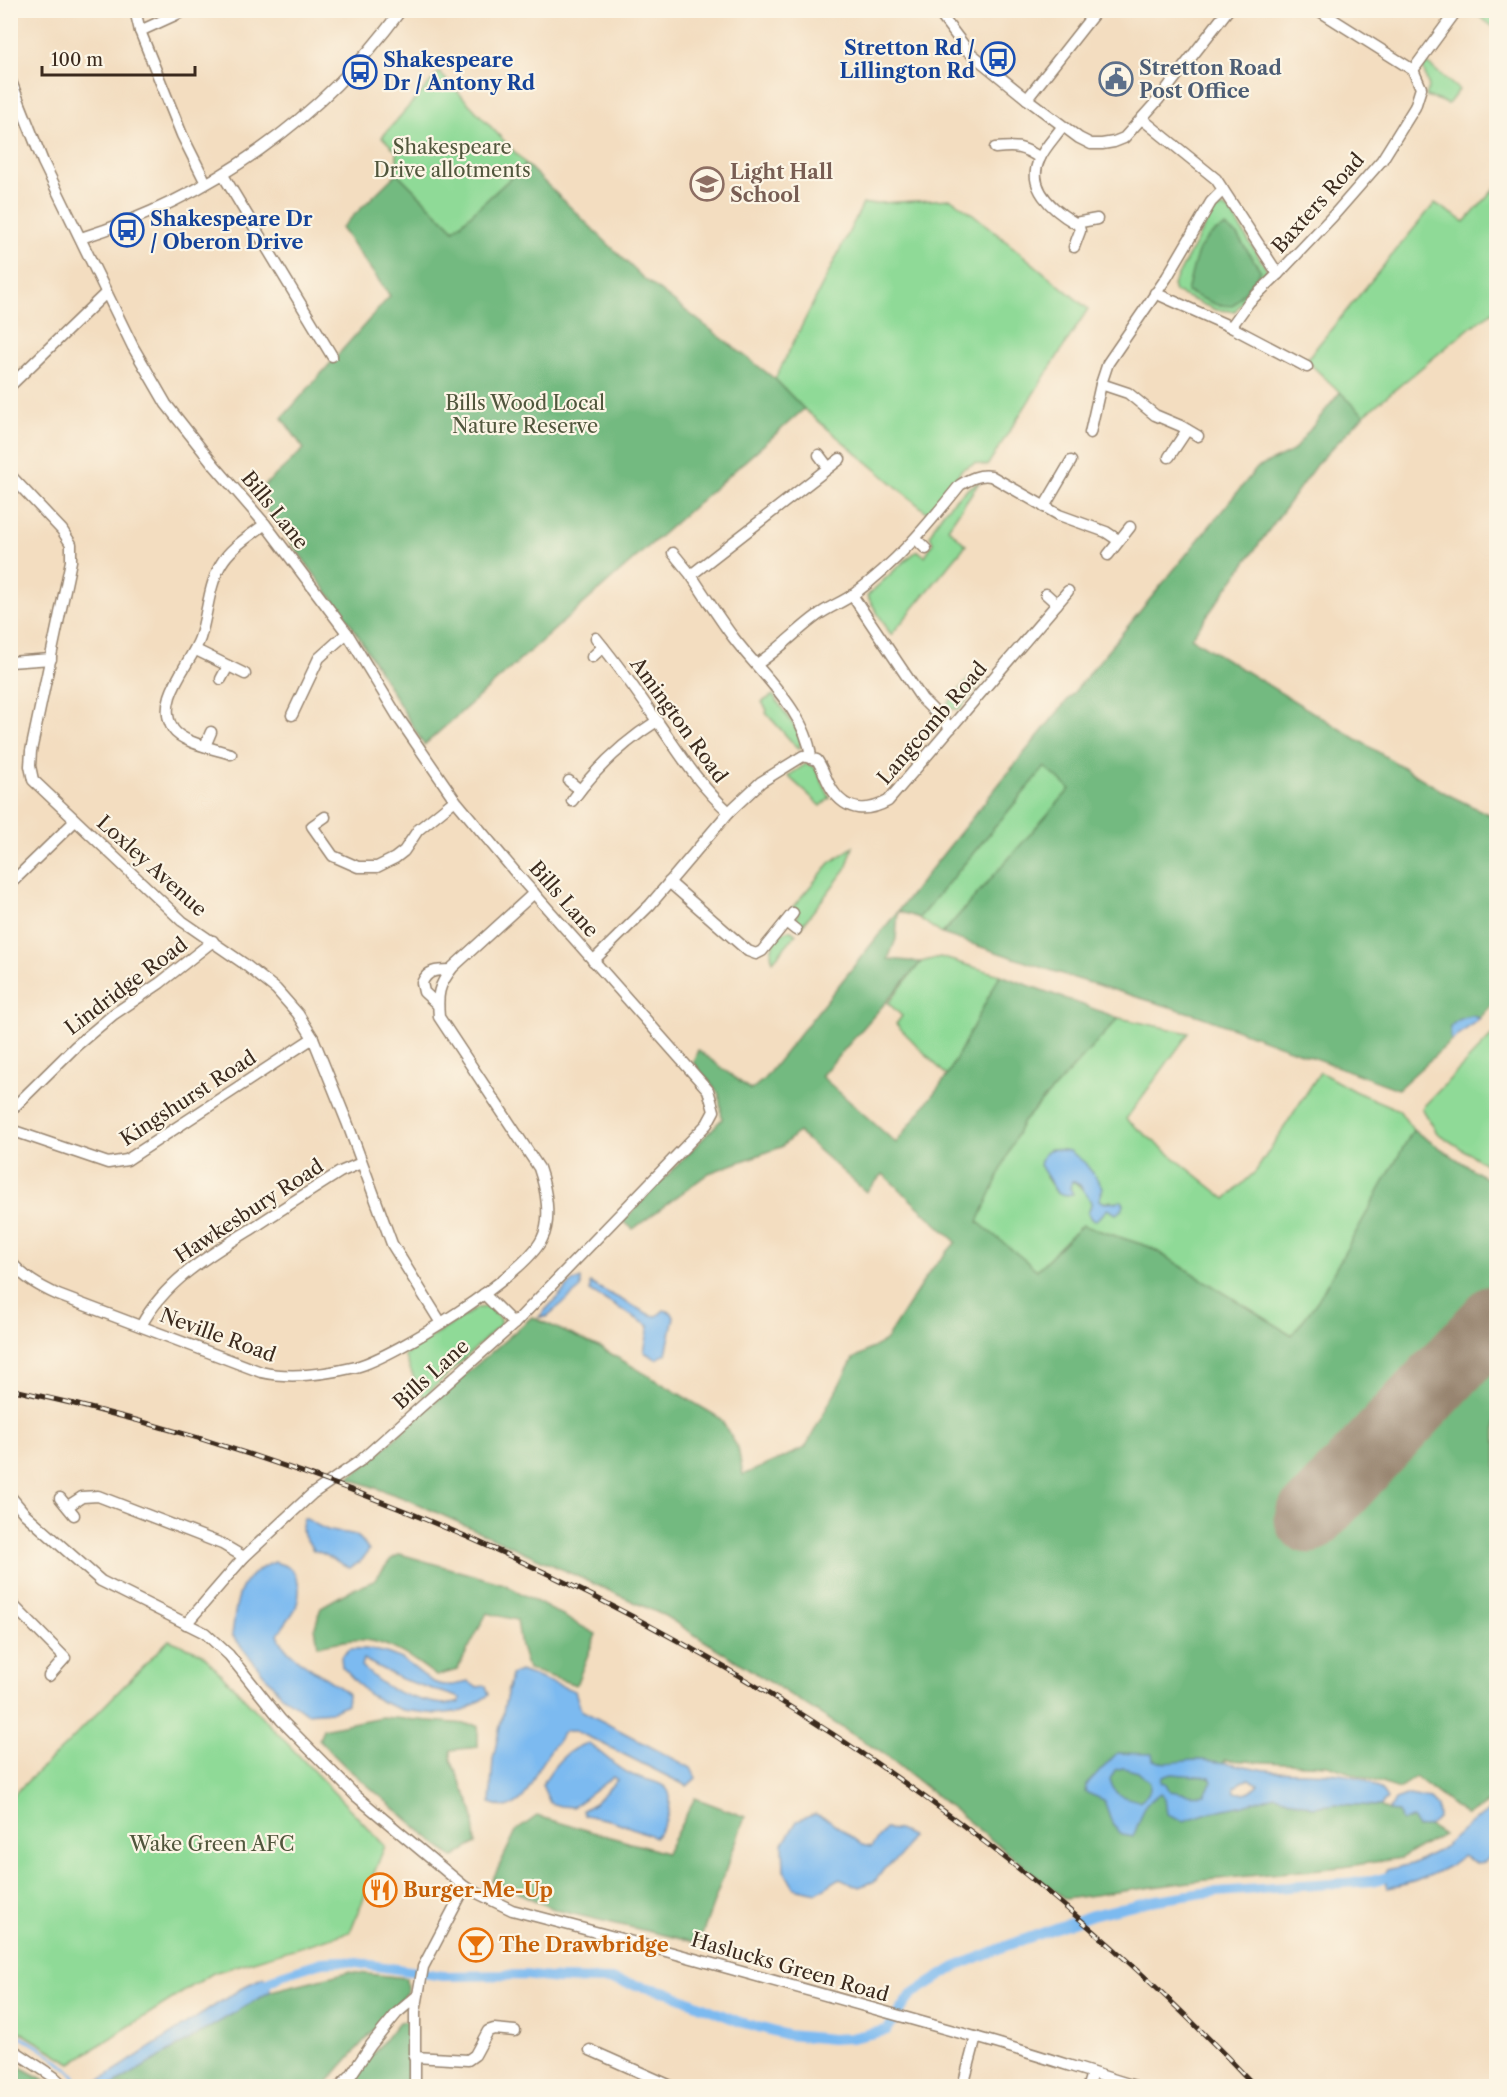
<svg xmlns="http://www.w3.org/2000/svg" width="1507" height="2097" viewBox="0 0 1507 2097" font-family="'Libre Caslon Text',serif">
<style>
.green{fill:#8fda97;stroke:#65825a;stroke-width:1.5;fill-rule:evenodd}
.forest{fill:#73ba80;stroke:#57724f;stroke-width:1.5}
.water{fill:#7cbaf0;stroke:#5c7287;stroke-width:1.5;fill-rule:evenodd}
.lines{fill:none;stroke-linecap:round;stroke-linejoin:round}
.stream{stroke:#7cbaf0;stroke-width:3}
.canal{stroke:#7cbaf0;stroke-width:10}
.runway{stroke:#97846f;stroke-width:69}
.minor-casing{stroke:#97846f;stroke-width:13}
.minor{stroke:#fff;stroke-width:10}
.rail-casing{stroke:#3b2a1e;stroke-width:5}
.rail{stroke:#fcf5e5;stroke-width:3;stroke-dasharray:9;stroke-linecap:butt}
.labels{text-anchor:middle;stroke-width:4.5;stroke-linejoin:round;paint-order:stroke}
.transit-label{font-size:20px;font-weight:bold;fill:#164399;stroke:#fcf5e5;text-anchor:start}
.service-label{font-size:20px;font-weight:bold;fill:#4e5e75;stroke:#fcf5e5;text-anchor:start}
.park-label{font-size:20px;fill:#50563c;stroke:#fcf5e5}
.education-label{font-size:20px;font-weight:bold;fill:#785e54;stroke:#fcf5e5;text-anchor:start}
.street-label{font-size:20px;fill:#3b2a1e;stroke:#fcf5e5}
.food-label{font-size:20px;font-weight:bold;fill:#c56008;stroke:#fcf5e5;text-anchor:start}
</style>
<rect width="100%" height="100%" fill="#fcf5e5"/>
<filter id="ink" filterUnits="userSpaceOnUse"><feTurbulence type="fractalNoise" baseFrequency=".0167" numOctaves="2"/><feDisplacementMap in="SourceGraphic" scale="12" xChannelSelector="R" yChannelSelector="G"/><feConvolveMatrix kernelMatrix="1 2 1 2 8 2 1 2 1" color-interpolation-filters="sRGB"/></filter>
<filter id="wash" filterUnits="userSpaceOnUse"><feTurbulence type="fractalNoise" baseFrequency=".008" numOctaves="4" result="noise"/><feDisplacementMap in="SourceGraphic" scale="24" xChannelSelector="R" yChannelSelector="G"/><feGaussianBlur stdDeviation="1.35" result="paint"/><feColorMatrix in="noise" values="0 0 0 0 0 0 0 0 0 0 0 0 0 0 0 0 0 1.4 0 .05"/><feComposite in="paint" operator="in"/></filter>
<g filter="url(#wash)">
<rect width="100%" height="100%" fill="#f3ddc0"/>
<g class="green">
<path d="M1473,10L1496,11V29L1472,11Z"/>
<path d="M1426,62L1459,90L1448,104L1426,96L1429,87L1423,68Z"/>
<path d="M439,72L526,164L454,230L397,173V152L382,137Z"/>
<path d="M1496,187V310L1472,326L1364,415L1306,360L1435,203L1465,222Z"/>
<path d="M951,199L973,214L1088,309L987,466L975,463L962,469L930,515L804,409L775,379L863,204Z"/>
<path d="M1222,207L1230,211L1267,270L1235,311L1216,310L1175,292L1173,285L1212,212Z"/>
<path d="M980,481L948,528L966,545L891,635L867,596C876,588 911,553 918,551L925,556L933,543L930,535C940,512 959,493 980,481Z"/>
<path d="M974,672L982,681L960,709H953L945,707Z"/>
<path d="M773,695L799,733L801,741L799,750L766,713L767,710L762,702Z"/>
<path d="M806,764L813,766L816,769L830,798L821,806L788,776Z"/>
<path d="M1045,767L1071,789L942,934L919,918Z"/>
<path d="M853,847L846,869L800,928L796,920L798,913L792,908L830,863Z"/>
<path d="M789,930L796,934L773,961C767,949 777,934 789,930Z"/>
<path d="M940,957L1000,975L947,1076L896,1024L902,1016L888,1003L921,962Z"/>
<path d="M1119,1018L1189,1033L1126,1119L1226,1199L1256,1171L1320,1072L1354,1091L1399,1110L1413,1130L1318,1301L1292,1335L1150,1247L1082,1225L1037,1270L977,1222L1022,1123ZM1052,1149L1070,1151L1075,1156L1102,1192L1099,1200L1105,1203L1111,1201L1112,1210L1108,1208L1102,1215L1088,1213C1089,1212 1092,1205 1092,1204C1092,1199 1077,1182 1072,1181L1070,1188L1057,1193L1046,1177Z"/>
<path d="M1496,1031V1171L1437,1133L1422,1108Z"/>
<path d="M1496,1286V1355L1450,1401L1324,1537L1290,1514Z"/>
<path d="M488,1307L500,1319V1325L423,1398L404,1355L477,1308Z"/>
<path d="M169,1640L201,1653L385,1846L350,1932L213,1973L71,2063L11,2026V1797L67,1744Z"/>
</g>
<g class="forest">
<path d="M526,164L642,277L775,379L804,409L424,745L351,624L255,494L304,449L282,418L390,296L341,228L397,173L454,230Z"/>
<path d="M1225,227L1237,235L1261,271L1233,306L1217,305L1187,292C1195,264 1194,239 1225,227Z"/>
<path d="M1340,392L1364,415L1316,465L1191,638L1447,794L1496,818V1000L1480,1018L1472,1016L1450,1027L1451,1041L1398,1089L1200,1016L1074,978L942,934L1070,789L1045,767L919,918L898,911L896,939L888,959L921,962L821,1076L896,1143L947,1076L1000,975L1119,1018L1022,1123L978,1222L1037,1270L1082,1225L1150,1247L1292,1335L1318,1300L1413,1130L1496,1185V1286L1291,1514L1324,1536L1450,1401L1496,1355V1796L1467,1816L1416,1777L1399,1789L1327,1765L1224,1760L1211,1811L1275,1795L1312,1807L1336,1804L1380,1806L1389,1811L1398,1812L1413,1819L1417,1828L1429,1826L1443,1835L1401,1858L1342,1867L1197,1881L1065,1899L887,1756L665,1616L409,1500L348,1478L367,1464L451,1387L532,1317L603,1349L720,1418L738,1448L743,1475L805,1448L853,1359L885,1341L930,1271L956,1242L883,1174L866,1192L798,1132L781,1147L709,1173L633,1229L623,1221L722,1119L719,1094L693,1062L698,1050L751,1090L764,1079L1003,779L1257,468L1293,451Z"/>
<path d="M400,1554L504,1584L596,1634L576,1685L528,1669L521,1647L517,1620L487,1613L457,1670L436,1676C415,1660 392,1643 365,1640C350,1638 333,1643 318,1646L315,1627L321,1607L351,1590L374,1581L391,1559Z"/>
<path d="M381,1717L478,1725V1747L451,1750V1760L473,1811L476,1843L453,1858L346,1767L319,1740L323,1729Z"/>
<path d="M695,1798L745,1817L699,1943L556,1910L492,1881L516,1831L537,1816L666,1853Z"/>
<path d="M348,1972L406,1978L407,1992L324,2086H111L271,1991Z"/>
<path d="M408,2021V2086H347L399,2022Z"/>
<path d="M10,2062H11L55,2086H11Z"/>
</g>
<g class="water">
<path d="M1472,1016L1480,1018L1451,1041L1450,1027C1456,1020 1462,1017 1472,1016Z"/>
<path d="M1052,1149L1070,1151L1085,1163L1103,1187L1099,1200L1105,1203L1122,1201L1124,1204L1122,1210L1116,1214L1108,1209L1096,1220L1091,1219L1088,1213C1096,1199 1086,1198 1080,1185L1072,1181L1070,1188L1073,1194L1067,1195L1057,1193L1040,1165C1042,1157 1044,1151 1052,1149Z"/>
<path d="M581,1279V1288L546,1317H539L572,1282Z"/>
<path d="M590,1283L650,1315L657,1316L664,1310L671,1312L674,1317L666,1354L656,1359L644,1352L649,1326L590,1291Z"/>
<path d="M304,1518C313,1522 321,1529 331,1531C352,1535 355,1529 369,1550L362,1560L350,1568C337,1562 327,1554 313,1550L301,1530Z"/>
<path d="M275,1562C279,1564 285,1565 288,1567C301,1576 301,1594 296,1607C293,1615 283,1625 278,1635C286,1660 329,1676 348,1694L347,1704L333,1711L306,1713L280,1694L232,1635C237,1600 236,1576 275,1562Z"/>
<path d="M350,1649C371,1648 391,1652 409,1664C421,1672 431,1685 446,1685C453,1686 462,1683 469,1682L476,1687L486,1686L489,1695L464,1711L437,1714L402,1710L382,1702L368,1694L342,1667L341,1657ZM363,1659L401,1679L460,1698V1702C442,1709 399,1695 383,1684C375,1679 368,1672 361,1666Z"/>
<path d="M520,1671L575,1691L581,1710L691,1768L696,1778L687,1786L593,1739L575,1731H565C556,1743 545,1756 538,1769C528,1788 528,1800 506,1808L490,1803L493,1759L511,1675Z"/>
<path d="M589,1743C602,1754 615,1766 630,1774C641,1780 655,1779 665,1787C677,1797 665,1829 655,1837L614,1821L584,1815L583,1810L595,1803L617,1780L613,1777L573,1807L560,1806L550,1803L542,1785C553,1766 567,1748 589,1743Z"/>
<path d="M1117,1753L1152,1754L1153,1760C1167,1766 1182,1760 1198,1760C1221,1761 1244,1766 1266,1770C1301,1776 1367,1763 1387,1799L1380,1806L1336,1804L1312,1807L1275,1795L1244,1805L1211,1812L1184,1821L1167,1814L1165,1798L1160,1793L1146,1804L1133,1837L1122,1835L1112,1823L1104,1800L1085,1792L1086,1786ZM1123,1768L1138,1772L1150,1783C1151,1793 1147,1796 1139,1801C1122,1796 1115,1798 1110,1779L1115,1770ZM1171,1774L1210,1777L1212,1782L1205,1794C1196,1796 1180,1793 1170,1791L1166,1784L1161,1782L1162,1777ZM1249,1779L1258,1784C1252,1792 1245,1795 1235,1792L1234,1788L1243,1780Z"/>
<path d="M1409,1795L1430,1799L1437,1806L1438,1818L1429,1826L1417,1828L1413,1819L1402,1821L1398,1812L1389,1811L1395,1800Z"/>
<path d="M1496,1805V1850L1485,1862L1476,1863L1463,1856C1457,1859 1453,1864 1447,1867C1427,1878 1409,1885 1387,1888L1386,1870L1412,1864L1444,1847L1458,1834Z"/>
<path d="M815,1814L829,1820L862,1845L871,1847L885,1829L898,1830L911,1836L901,1856L884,1869L875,1881L859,1887L840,1878L817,1893L794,1888L784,1870L783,1844L797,1821Z"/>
<path d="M264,1977L271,1991L111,2086H91L245,1986Z"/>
</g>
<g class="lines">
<path class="stream" d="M10,2031C34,2043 56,2057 75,2076V2084"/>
<path class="canal" d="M256,1990L281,1975L322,1962L343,1961L443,1976L525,1975L557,1979L613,1980L667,1992L740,2022L787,2035L832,2039L851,2038L887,2030L912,1994L955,1967L1006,1946L1092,1915L1150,1901L1203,1893L1372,1881L1399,1874"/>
<path class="runway" d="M1309,1519L1496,1319"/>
</g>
</g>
<g filter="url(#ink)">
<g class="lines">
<defs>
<g id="minor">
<path d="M135,10L140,31L182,135L206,183"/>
<path d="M937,10L968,51L1027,99L1079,138L1091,144H1102L1114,142L1124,138L1158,100L1228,10"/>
<path d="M140,31L186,10"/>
<path d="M1413,70L1457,10"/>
<path d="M10,79L43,162L133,347L166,404L214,465L265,524L347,633L398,717L455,800L516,873L708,1090L714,1111L707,1124L514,1324L360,1461L312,1494L244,1557L186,1624"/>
<path d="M1027,99L1097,10"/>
<path d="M1142,119L1216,179L1278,274L1333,216L1382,160L1415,107L1421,88L1413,70L1318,10"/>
<path d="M1062,127C1055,137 1045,147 1040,158C1025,187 1053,210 1075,223L1097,219"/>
<path d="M995,148C1016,146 1022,146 1040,158"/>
<path d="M223,175L332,356"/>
<path d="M81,238C209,198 322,119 401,10"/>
<path d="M1074,247L1080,231L1078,223"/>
<path d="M1155,293L1231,327L1307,367"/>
<path d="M1231,327L1249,302L1278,274"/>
<path d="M1101,384L1128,393L1155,415L1181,426L1198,436"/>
<path d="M10,386L106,293"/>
<path d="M1090,433L1101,384L1108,363L1167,277L1211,202L1223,190"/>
<path d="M819,455L828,467"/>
<path d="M1169,457L1187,430"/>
<path d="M10,475L62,530L71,544V561L31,751L30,766L33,780L182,921L243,963L276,989L298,1014L313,1038L347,1122L392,1244L441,1323"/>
<path d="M1044,507L1071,461"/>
<path d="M916,539L926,549"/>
<path d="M673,553L691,575"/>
<path d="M1108,555L1130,527"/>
<path d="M1046,594L1057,604"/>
<path d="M852,595L922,699L951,728"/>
<path d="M596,638C618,665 638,693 657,721C680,754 698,784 729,812"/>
<path d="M196,650L245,674"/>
<path d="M592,657L603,647"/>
<path d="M10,662L51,659"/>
<path d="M757,664C779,650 797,630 818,615C829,607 843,602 854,594C897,562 927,526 960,485C970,479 979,474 991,476L1059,515L1106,532L1118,540"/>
<path d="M221,679L228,666"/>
<path d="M292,715L319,658L347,633"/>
<path d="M205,746L211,732"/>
<path d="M231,754C216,749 182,743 173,729C154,699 191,664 200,638C208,613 208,587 221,564C231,547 250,536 265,524"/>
<path d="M811,757C806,711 759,672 733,637C718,617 705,596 691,575L840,459"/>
<path d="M569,781L580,790"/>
<path d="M572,801C595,769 624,742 657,721"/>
<path d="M325,817L312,826L333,856L358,867H377L395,858L404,851L418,830L455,800"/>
<path d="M669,882L748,951L756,954L762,951L793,913"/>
<path d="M10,884L75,821"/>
<path d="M786,922L796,930"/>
<path d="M593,961L650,905L729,812L761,782L803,756L817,760C824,770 826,781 833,791C847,812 868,812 888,801L1068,591"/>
<path d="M438,1005L424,992L422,983C427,970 437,970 450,970"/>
<path d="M10,1111L76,1046L114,1014L160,983L213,941"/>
<path d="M10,1128L14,1131L108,1163L127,1160L313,1038"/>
<path d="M10,1261C24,1278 39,1286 58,1295L261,1372C290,1379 326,1374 356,1367C396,1356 524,1276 542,1239C552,1220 546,1188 539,1168L439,1017C437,994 438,986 453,967L534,893"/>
<path d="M484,1294L514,1324"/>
<path d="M141,1326C165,1281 208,1256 250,1230C280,1210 310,1191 340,1172L361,1163"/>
<path d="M10,1496L25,1514L101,1581L205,1633L229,1655L281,1720L356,1796L465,1887L512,1910C667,1950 821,1994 975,2037C1029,2052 1082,2070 1135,2086"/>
<path d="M60,1498L74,1515"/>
<path d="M68,1506L82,1497L98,1496L222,1544L244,1557"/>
<path d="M10,1602L65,1658L49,1676"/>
<path d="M10,1709L11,1708"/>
<path d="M10,2048L54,2077L64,2086"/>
<path d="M590,2050L671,2086"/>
<path d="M414,2057L468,2060L475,2055L488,2031L494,2029L515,2031"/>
<path d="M340,2086L351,2075L371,2045L397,2013L417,1996"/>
<path d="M415,2086V2012L423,1967L465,1887"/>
<path d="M963,2086L976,2037"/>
<path d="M1088,2086L1092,2073"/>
</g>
</defs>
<use href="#minor" class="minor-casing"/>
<use href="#minor" class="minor"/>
<defs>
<path id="rail" d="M10,1389C481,1492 924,1736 1255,2086"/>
</defs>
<use href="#rail" class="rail-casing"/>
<use href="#rail" class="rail"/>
</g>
</g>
<defs>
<symbol id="bus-ring" viewBox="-11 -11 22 22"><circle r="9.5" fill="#fcf5e5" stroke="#1a4fb4" stroke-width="1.5"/><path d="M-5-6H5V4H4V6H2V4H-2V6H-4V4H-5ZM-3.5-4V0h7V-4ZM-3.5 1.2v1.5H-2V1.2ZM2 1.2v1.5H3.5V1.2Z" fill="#1a4fb4"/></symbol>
<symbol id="civic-ring" viewBox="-11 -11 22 22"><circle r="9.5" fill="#fcf5e5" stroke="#5c6f8a" stroke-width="1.5"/><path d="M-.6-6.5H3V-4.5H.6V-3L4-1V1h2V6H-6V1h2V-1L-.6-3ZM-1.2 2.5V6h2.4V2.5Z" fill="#5c6f8a"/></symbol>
<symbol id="school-ring" viewBox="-11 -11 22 22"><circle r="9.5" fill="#fcf5e5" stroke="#8d6e63" stroke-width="1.5"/><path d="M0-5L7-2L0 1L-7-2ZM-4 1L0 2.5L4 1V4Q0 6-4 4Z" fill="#8d6e63"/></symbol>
<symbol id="restaurant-ring" viewBox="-11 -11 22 22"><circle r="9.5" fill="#fcf5e5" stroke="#e8710a" stroke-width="1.5"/><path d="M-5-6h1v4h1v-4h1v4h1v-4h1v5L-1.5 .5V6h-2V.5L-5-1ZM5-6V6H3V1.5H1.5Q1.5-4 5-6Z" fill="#e8710a"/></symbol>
<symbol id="bar-ring" viewBox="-11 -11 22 22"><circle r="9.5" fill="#fcf5e5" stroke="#e8710a" stroke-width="1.5"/><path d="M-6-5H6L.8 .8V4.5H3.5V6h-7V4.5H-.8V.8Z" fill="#e8710a"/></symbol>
</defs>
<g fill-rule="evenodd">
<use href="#bus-ring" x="979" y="40" width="38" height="38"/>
<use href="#bus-ring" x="341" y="53" width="38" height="38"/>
<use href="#civic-ring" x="1097" y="60" width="38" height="38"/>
<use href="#school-ring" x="688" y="165" width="38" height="38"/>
<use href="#bus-ring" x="108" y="211" width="38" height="38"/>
<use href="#restaurant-ring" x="361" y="1871" width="38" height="38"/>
<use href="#bar-ring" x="457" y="1926" width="38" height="38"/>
</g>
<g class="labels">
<g class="transit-label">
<text x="975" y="55" text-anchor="end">Stretton Rd /<tspan x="975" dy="23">Lillington Rd</tspan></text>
<text x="383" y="67">Shakespeare<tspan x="383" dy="23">Dr / Antony Rd</tspan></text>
<text x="150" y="226">Shakespeare Dr<tspan x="150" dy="23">/ Oberon Drive</tspan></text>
</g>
<g class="service-label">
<text x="1139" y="75">Stretton Road<tspan x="1139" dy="23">Post Office</tspan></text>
</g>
<g class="park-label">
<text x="452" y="154">Shakespeare<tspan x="452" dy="23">Drive allotments</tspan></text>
<text x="525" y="410">Bills Wood Local<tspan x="525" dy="23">Nature Reserve</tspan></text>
<text x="212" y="1851">Wake Green AFC</text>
</g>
<g class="education-label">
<text x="730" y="179">Light Hall<tspan x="730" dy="23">School</tspan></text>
</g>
<g class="street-label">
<text transform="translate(1318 203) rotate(-48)" y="7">Baxters Road</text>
<text transform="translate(275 510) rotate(51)" y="7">Bills Lane</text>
<text transform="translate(679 720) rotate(54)" y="7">Amington Road</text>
<text transform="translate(932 723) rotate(-49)" y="7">Langcomb Road</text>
<text transform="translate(152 866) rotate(42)" y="7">Loxley Avenue</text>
<text transform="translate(564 899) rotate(49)" y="7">Bills Lane</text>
<text transform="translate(126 986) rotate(-37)" y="7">Lindridge Road</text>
<text transform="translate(188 1098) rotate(-33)" y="7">Kingshurst Road</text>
<text transform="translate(249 1211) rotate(-33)" y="7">Hawkesbury Road</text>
<text transform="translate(218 1335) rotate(20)" y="7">Neville Road</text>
<text transform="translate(431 1374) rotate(-42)" y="7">Bills Lane</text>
<text transform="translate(790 1967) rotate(16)" y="7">Haslucks Green Road</text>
</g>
<g class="food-label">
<text x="403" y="1897">Burger-Me-Up</text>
<text x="499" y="1952">The Drawbridge</text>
</g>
</g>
<rect width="1507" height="2097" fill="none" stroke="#fcf5e5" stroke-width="36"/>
<path d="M42 66v9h153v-9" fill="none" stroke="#3b2a1e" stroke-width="3"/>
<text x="51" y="66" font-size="18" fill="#3b2a1e" stroke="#fcf5e5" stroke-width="4.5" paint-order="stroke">100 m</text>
</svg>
